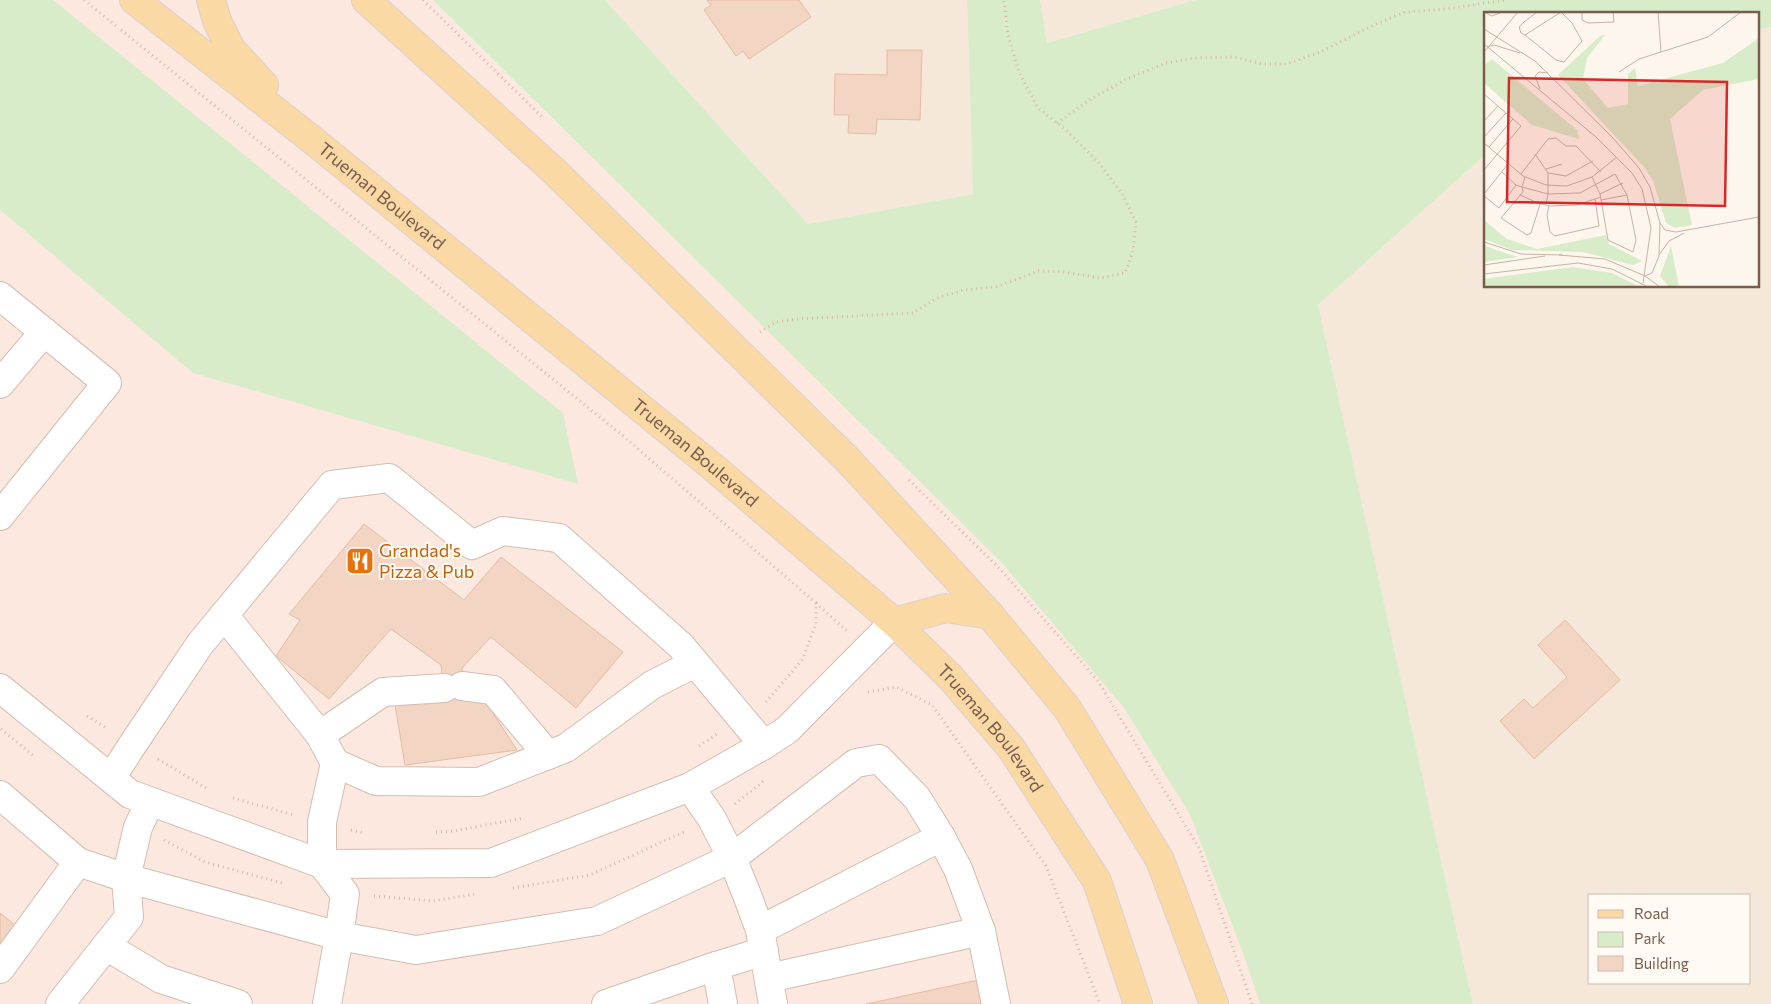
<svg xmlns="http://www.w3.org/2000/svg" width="1771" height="1004" viewBox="0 0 1771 1004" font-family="Commissioner,sans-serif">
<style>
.residential{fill:#f5e8da;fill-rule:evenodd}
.commercial{fill:#fde8e0}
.green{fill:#d8ecc9}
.building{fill:#f3d5c3;stroke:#e6bba3}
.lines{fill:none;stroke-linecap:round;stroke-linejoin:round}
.minor-casing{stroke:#d1beb0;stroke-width:30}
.major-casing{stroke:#dad1cd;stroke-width:30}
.path{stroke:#d9b8a5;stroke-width:3;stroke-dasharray:1 4;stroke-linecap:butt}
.minor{stroke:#fff;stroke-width:28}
.major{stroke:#fbd9a5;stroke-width:28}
.labels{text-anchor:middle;stroke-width:4;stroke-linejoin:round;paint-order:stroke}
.street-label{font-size:18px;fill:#7a5c4d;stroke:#fffaf3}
.food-label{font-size:18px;fill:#c56008;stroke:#fffaf3;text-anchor:start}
.inset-road{fill:none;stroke:#c5b3a7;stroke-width:1}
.view{fill:#d62828;fill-opacity:0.15;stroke:#d62828;stroke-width:2.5}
.inset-edge{fill:none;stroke:#7a5c4d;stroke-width:2.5}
</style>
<rect width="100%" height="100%" fill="#fdf6ec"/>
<g class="residential">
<path d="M605,0H967L973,194L808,224Z"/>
<path d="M1040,0H1195L1047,43Z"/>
<path d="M1771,27V1004H1473L1318,305L1485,155V286H1757V30ZM1590,895H1750V983H1590Z"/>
</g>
<path class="commercial" d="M0,0H433L1002,563L1124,708L1190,815L1244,956L1260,1004H0Z"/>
<g class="green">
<path d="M0,0H53L563,413L578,484L193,373L0,210Z"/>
<path d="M433,0H605L808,224L973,194L967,0H1040L1047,43L1195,0H1771V27L1757,30V14H1485V155L1318,305L1473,1004H1260L1244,956L1190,815L1124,708L1002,563Z"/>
</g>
<g class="building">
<path d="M707,0H799L811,17L749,59L743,51L736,56L704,10L711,5Z"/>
<path d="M887,50H922L920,120L877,119L876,134L848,133L849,115H834L835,74L887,75Z"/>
<path d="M364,524L464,600L501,557L623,652L576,708L491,637L462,668L463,698L481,695L517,750L405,765L395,705L445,699L441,665L391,629L329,699L276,656L300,620L289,614Z"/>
<path d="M1565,620L1620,680L1534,759L1500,721L1524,699L1533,708L1567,677L1538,645Z"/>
<path d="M0,913L25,933L0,947Z"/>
<path d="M983,979L988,1004H866Z"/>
</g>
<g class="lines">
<defs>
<g id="minor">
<path d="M0,296L107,383L0,516"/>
<path d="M0,384L44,332"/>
<path d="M224,615L320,735L335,763"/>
<path d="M695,663L652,685L566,748L479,782L376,781L335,763L322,822V864L345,894L339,936L416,950L597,921L732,858L856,763L879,759L917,798L941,837L958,869L981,931"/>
<path d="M462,686L493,690L548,755"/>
<path d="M0,688L130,794L322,864L491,863L690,787L764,745L787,730L894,622"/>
<path d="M320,735L383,692L444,688"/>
<path d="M111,778L133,744L200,644L332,485L389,478L472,545L503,531L559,538L681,646L764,745"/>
<path d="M690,787L712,819L732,858L747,895L760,930L773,1004"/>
<path d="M0,795L78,862"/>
<path d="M760,930L941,837"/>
<path d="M106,946L161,979L238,1004"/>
<path d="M0,969L78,862L126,878L138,827L150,802"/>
<path d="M769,978L981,931L996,1004"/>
<path d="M60,1004L129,917L126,878L339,936L327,1004"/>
<path d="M606,1004L716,966"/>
<path d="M723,1004L716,966L764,951"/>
</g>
<g id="major">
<path id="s1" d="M134,0L315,142L713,467L894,622L951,678L1011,748L1097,881L1138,1004"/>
<path d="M211,0L217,21L231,49L264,85"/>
<path d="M366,0L554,171L847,459L990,615L1067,708L1160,860L1214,1004"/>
<path d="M894,622L946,608L990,615"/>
</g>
</defs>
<use href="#minor" class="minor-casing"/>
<use href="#major" class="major-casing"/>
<g class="path">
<path d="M84,0L116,26"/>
<path d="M423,0L542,117"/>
<path d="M121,30L622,435L816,603V624L802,660L766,702"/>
<path d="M1057,123L1091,99L1125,80L1166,63L1195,58L1234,57L1262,64H1287L1320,52L1374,25L1405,12L1446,9L1505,0"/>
<path d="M760,332L776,322L798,319L913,313L937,298L963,290L996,287L1039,271L1064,272L1100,278L1125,273L1133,251L1136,223L1123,195L1099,163L1067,131L1038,108L1019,72L1008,35L1004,0"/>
<path d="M909,480L1000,569L1098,681L1199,848L1252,1004"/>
<path d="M816,603L847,631"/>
<path d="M868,692L896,687L932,705L1046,866L1100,1004"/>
<path d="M87,716L108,729"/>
<path d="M1,729L35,757"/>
<path d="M699,746L717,734"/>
<path d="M158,759L206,788"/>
<path d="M233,798L294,815"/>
<path d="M735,804L765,780"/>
<path d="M351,830L364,833"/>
<path d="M436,832L454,831L523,818"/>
<path d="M164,840L205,862L282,883"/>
<path d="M513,888L590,875L686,831"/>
<path d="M374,896L433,901L475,894"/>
</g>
<use href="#minor" class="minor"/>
<use href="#major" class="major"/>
</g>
<defs>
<symbol id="restaurant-square" viewBox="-11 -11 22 22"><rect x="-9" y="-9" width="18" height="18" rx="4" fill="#e8710a" stroke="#fffaf3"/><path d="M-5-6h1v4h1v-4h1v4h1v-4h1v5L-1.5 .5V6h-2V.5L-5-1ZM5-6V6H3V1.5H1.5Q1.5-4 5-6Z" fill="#fff"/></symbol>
</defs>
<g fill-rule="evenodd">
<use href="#restaurant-square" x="344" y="545" width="32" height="32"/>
</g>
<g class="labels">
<g class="street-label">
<text dy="6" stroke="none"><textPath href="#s1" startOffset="316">Trueman Boulevard</textPath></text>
<text dy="6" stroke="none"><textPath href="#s1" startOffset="721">Trueman Boulevard</textPath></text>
<text dy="6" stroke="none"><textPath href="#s1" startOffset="1126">Trueman Boulevard</textPath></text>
</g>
<g class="food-label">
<text x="379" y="557">Grandad's<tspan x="379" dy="21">Pizza &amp; Pub</tspan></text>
</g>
</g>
<g transform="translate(1484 12)">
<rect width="275" height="275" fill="#fdf6ec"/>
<path d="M121,23L103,46L99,67L124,96L144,92V62L151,56L154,74L239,51L275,26V67L219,78L186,107L208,213L191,216L182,211L169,169L161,156L74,63L116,24ZM8,47L93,118L95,127L48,113L0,71V54ZM0,208L23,227L53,237L122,223L125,232L158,249L149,253L99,240L28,238L0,227ZM0,233L12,238L34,245L0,250ZM187,234L195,275H185L176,264ZM89,255L128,261L156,275H0V267Z" fill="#d8ecc9"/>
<path class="inset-road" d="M0,0L8,4L18,0M53,0L40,10L35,15L37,21L41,23L77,0M98,0V8L104,11L130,10L129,0M174,0L177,40M0,17L51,49L128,125L155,156L166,175L176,211L175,244L168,261L161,264M41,23L72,48L80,50L98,29L88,11L78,1M0,32L112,125L148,161L158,177L167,216L159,271M3,35L10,33L36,41M0,40L34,0M135,60L155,47L224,25L257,0M56,77L51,64L55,60L64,61M0,82L37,114L0,158M0,109L14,94M0,125L22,101M0,131L39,164L62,173L83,174L108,165L133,145M5,135L29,107M51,142L64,161M109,149L82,164L64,161V182L96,181L131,162L143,183M62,157L78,152M18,160L32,173M37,162L64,127L72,126L82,134H92L117,160M108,165L116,182L124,228L149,240L152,228L143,183L117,188M0,182L24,152M116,182L139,171M36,183L56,192M0,184L15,196L32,173L38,175L41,165M62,193L64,182L38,175L39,180L17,206L43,223L47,221L56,192L62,193L65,194L63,203L66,220L71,224L115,214L111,187L117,185M65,194L93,193L111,187M176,211L181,218L192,220L275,205M0,230L37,242L79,243M75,243L121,247L161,264L176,275M175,243L185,229L200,221M0,253L61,244M0,262L94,251L128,257L164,275"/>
<path class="view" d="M25,66L243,70L241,194L23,190Z"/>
<rect width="275" height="275" class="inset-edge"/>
</g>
<rect x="1588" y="894" width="162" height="90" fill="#fffaf3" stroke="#cabbb1"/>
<rect x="1598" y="910" width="25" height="8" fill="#fbd9a5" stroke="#cabbb1"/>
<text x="1634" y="919" font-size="15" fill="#7a5c4d">Road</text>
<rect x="1598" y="932" width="25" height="15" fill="#d8ecc9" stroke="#cabbb1"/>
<text x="1634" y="944" font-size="15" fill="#7a5c4d">Park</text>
<rect x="1598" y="956" width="25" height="15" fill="#f3d5c3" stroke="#cabbb1"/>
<text x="1634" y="969" font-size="15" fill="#7a5c4d">Building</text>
</svg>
